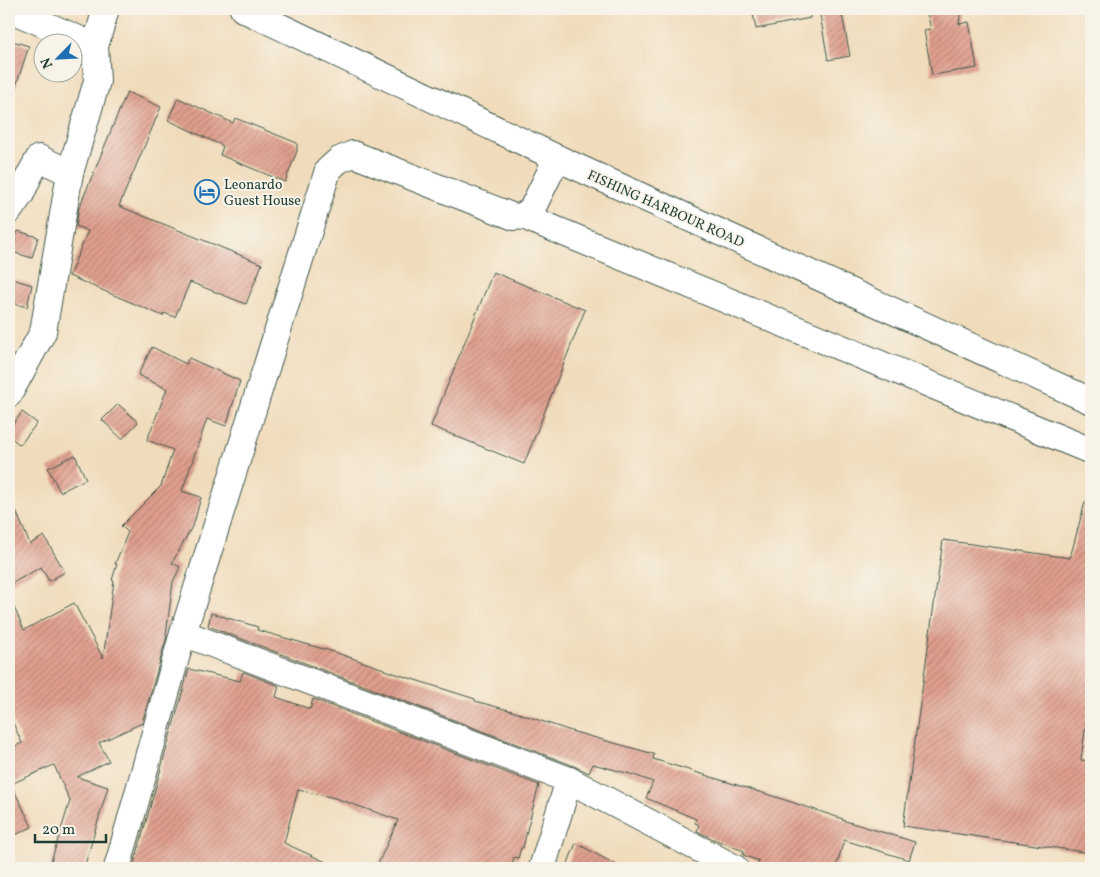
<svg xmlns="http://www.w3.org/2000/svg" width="1100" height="877" viewBox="0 0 1100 877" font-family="Vollkorn,serif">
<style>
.building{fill:url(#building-hatch)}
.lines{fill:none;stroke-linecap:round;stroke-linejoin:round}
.minor-casing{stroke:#3e5548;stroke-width:28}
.minor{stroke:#fff;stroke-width:26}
.labels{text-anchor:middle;stroke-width:4;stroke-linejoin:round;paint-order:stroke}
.poi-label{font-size:14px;fill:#1f3d34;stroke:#f7f3e8;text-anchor:start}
.street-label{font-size:14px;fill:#1f3d34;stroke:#f7f3e8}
</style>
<defs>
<pattern id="building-hatch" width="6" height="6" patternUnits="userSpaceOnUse" patternTransform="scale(1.25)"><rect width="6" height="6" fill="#e09f8e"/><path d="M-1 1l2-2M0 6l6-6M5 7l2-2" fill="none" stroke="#b58375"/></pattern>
</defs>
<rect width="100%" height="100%" fill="#f7f3e8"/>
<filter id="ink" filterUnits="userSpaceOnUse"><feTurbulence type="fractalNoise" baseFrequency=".02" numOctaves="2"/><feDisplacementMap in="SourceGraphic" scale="10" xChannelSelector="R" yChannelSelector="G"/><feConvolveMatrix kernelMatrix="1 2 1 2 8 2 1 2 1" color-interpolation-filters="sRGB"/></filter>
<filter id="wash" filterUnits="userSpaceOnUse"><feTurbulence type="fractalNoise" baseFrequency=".0096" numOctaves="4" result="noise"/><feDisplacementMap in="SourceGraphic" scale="20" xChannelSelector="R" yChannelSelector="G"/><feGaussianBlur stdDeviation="1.12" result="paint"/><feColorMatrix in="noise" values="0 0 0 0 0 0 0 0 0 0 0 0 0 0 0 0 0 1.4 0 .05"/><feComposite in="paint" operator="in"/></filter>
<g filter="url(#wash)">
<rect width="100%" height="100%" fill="#f0dcbb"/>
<g id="blocks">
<g class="building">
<path d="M752,9H809L810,18L756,29Z"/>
<path d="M819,9H841L850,56L828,60Z"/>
<path d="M926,9H961L959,24L969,22L977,68L932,75L924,30L931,29Z"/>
<path d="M9,40L29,46L12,98L9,97Z"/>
<path d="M127,92L161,107L119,206L262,264L246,304L190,282L175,317L164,313L163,316L69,276L88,231L76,226L79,208Z"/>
<path d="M178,98L233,123L235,118L297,143V151L285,182L220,155L223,146L168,120Z"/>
<path d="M18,231L38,237L32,258L12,252Z"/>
<path d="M493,272L585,310L524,464L431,426Z"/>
<path d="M9,278L32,285L27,307L9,302Z"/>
<path d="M152,347L186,364L189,358L240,381L226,426L207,419L182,491L201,497L194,523L172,563L180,567L173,582L166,635L167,636L142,723L99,743L109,761L77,777L108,787L84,868H49L70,801L54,765L11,784L32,827L9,838V749L22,743L9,714V596L24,630L74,603L103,658L114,581L112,580L117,564H115L128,532L121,526L161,486L173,450L147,440L167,389L138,375Z"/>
<path d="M118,404L138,422L122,439L102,420Z"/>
<path d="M22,412L37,423L20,445L9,436V430Z"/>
<path d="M75,455L86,479L60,492L48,468Z"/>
<path d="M9,495L30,544L44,536L65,572L49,581L41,567L9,585Z"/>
<path d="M1085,502L1091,503V687L1081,760L1091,761V853L903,826L943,540L1070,558Z"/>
<path d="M211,613L258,627L257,630L334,652L384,669V670L475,699V701L512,711L571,731L654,754L653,759L779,798L843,819L842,820L915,842L909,860L844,840L836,868H756L759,861L743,855L744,851L713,839L697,831L699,825L695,823L696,819L646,798L653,782L634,775L593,764L589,773L574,766L208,626Z"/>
<path d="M189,669L240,681L243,672L279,686L276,697L310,709L313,699L539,785L528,826L523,848H521L518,858L514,857L511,868H376L398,820L335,798L298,790L284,843L339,868H133Z"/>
<path d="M576,843L622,868H566Z"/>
</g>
</g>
</g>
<g filter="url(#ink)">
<use href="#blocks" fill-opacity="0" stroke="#3e5548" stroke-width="1"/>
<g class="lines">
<defs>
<g id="minor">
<path d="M9,9L95,46"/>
<path d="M243,9L557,158L1091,401"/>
<path d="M557,158L532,209L523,216L514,217L353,154L339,160L328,170L183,633L569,780"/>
<path d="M9,211L21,194L29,176L39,158L70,173"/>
<path d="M523,216L1091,451"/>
<path d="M9,394L43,332L70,173L97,81L95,46L106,9"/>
<path d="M117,868L183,633"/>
<path d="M542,868L569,780L735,868"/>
</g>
</defs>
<use href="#minor" class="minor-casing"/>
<use href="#minor" class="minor"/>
</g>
</g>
<defs>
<symbol id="hotel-ring" viewBox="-11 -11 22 22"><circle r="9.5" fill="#f7f3e8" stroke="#1f6fb2" stroke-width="1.5"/><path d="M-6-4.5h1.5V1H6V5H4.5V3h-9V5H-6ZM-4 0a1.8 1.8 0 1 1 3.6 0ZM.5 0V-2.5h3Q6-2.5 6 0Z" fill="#1f6fb2"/></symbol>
</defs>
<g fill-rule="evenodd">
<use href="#hotel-ring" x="193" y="178" width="28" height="28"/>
</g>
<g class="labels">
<g class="poi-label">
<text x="224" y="189">Leonardo<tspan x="224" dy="16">Guest House</tspan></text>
</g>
<g class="street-label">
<text transform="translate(666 208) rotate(24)" y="5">FISHING HARBOUR ROAD</text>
</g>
</g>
<rect width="1100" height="877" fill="none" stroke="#f7f3e8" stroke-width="30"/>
<g transform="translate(58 58) rotate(246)"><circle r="24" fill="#f7f3e8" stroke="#a1aaa0"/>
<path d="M0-4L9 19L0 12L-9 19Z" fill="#1f6fb2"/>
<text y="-8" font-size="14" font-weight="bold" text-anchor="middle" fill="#1f3d34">N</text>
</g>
<path d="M35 834v8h71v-8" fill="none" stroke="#1f3d34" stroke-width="2.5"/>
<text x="42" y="834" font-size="15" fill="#1f3d34" stroke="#f7f3e8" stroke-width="4" paint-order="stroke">20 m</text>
</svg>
